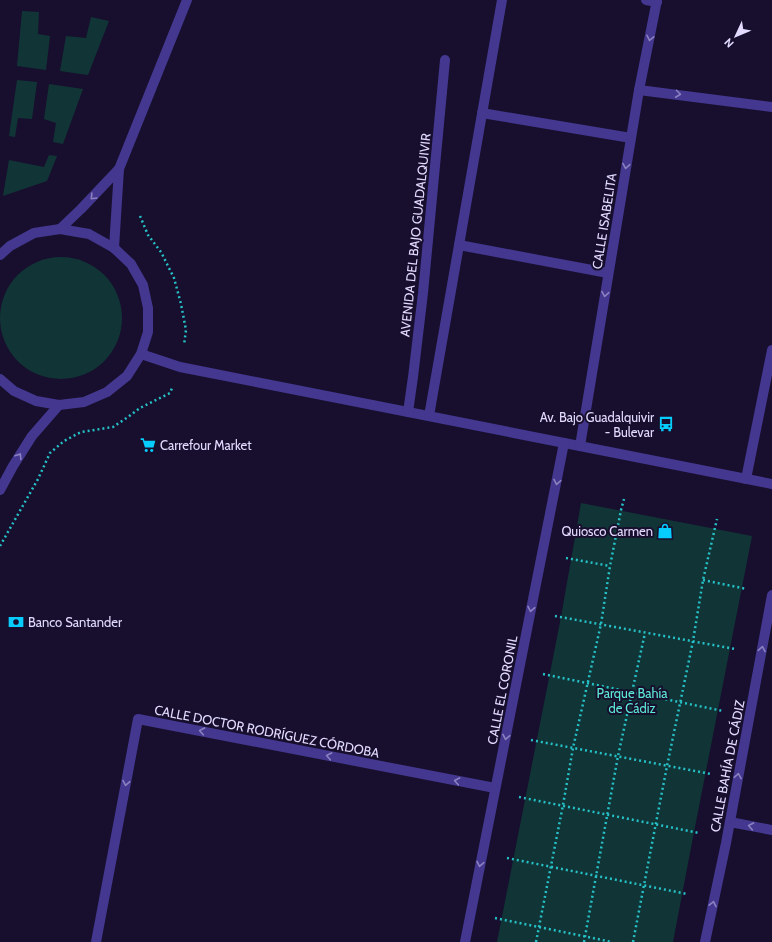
<svg xmlns="http://www.w3.org/2000/svg" width="772" height="942" viewBox="0 0 772 942" font-family="Cabin,sans-serif">
<style>
.green{fill:#113537}
.lines{fill:none;stroke-linecap:round;stroke-linejoin:round}
.path{stroke:#26c1c7;stroke-width:2.5;stroke-dasharray:2 3;stroke-linecap:butt}
.minor{stroke:#43378f;stroke-width:10}
.oneway{stroke:#8b81c1}
.labels{text-anchor:middle;stroke-width:4;stroke-linejoin:round;paint-order:stroke}
.street-label{font-size:13px;fill:#e2dbff;stroke:#170f2d}
.poi-label{font-size:13px;fill:#e2dbff;stroke:#170f2d;text-anchor:end}
.park-label{font-size:13px;fill:#5cead5;stroke:#170f2d}
</style>
<rect width="100%" height="100%" fill="#170f2d"/>
<g class="green">
<path d="M22,11L39,12L38,34L50,36L46,70L17,66Z"/>
<path d="M91,17L109,21L88,75L60,71L66,36L86,38Z"/>
<path d="M17,80L37,82L32,119L18,118L15,137L9,136Z"/>
<path d="M49,84L83,89L63,144L53,142L56,123L44,119Z"/>
<path d="M49,155L57,156L47,181L3,196L9,160L44,167Z"/>
<circle cx="61" cy="318" r="61"/>
<path d="M581,503L752,536L694,832L673,942H497L561,617Z"/>
</g>
<g class="lines">
<g class="path">
<path d="M140,216L148,235L161,252L174,278L181,304L186,330L184,345"/>
<path d="M0,546L38,479L50,453L64,441L81,432L113,427L128,417L140,408L170,393L172,388"/>
<path d="M566,558L610,566"/>
<path d="M703,580L747,589"/>
<path d="M555,616L735,649"/>
<path d="M543,674L723,711"/>
<path d="M531,740L711,774"/>
<path d="M519,797L699,833"/>
<path d="M507,858L687,894"/>
<path d="M495,918L612,942"/>
<path d="M536,942L563,805L573,748L601,624L610,566L621,510L624,499"/>
<path d="M584,942L618,756L645,633"/>
<path d="M633,942L667,766L693,641L703,580L717,519"/>
</g>
<g class="minor">
<path d="M646,0L657,2"/>
<path d="M639,90L772,107"/>
<path d="M482,113L631,138"/>
<path d="M60,229L81,209L119,169"/>
<path d="M459,245L608,273"/>
<path d="M114,248L119,169L187,0"/>
<path d="M0,255L10,246L34,233L60,229L89,234L114,248L131,264L143,285L148,308V332L141,354L127,376L107,392L84,402L59,405L36,401L14,391L0,379"/>
<path d="M141,354L180,367L772,484"/>
<path d="M408,412L413,377L423,293L445,60"/>
<path d="M429,416L502,0"/>
<path d="M580,446L639,90L657,0"/>
<path d="M746,479L772,350"/>
<path d="M0,490L13,466L32,436L59,405"/>
<path d="M730,822L772,830"/>
<path d="M96,942L138,719L495,788"/>
<path d="M465,942L564,443"/>
<path d="M705,942L726,843L772,595"/>
</g>
</g>
<defs><path id="oneway-chevron" d="M-2-3.5L2.5 0L-2 3.5" fill="none" stroke-width="1.6" stroke-linecap="round" stroke-linejoin="round"/></defs>
<g class="oneway">
<use href="#oneway-chevron" transform="translate(650 38) rotate(102)"/>
<use href="#oneway-chevron" transform="translate(678 94) rotate(7)"/>
<use href="#oneway-chevron" transform="translate(626 166) rotate(99)"/>
<use href="#oneway-chevron" transform="translate(93 197) rotate(134)"/>
<use href="#oneway-chevron" transform="translate(605 294) rotate(99)"/>
<use href="#oneway-chevron" transform="translate(19 456) rotate(-58)"/>
<use href="#oneway-chevron" transform="translate(557 482) rotate(101)"/>
<use href="#oneway-chevron" transform="translate(531 609) rotate(101)"/>
<use href="#oneway-chevron" transform="translate(762 649) rotate(-80)"/>
<use href="#oneway-chevron" transform="translate(202 731) rotate(-169)"/>
<use href="#oneway-chevron" transform="translate(506 737) rotate(101)"/>
<use href="#oneway-chevron" transform="translate(329 756) rotate(-169)"/>
<use href="#oneway-chevron" transform="translate(738 776) rotate(-80)"/>
<use href="#oneway-chevron" transform="translate(457 781) rotate(-169)"/>
<use href="#oneway-chevron" transform="translate(126 783) rotate(101)"/>
<use href="#oneway-chevron" transform="translate(751 826) rotate(-169)"/>
<use href="#oneway-chevron" transform="translate(480 864) rotate(101)"/>
<use href="#oneway-chevron" transform="translate(713 904) rotate(-78)"/>
</g>
<defs>
<symbol id="bus-bare" viewBox="-9 -9 18 18"><path d="M-5-6H5V4H4V6H2V4H-2V6H-4V4H-5ZM-3.5-4V0h7V-4ZM-3.5 1.2v1.5H-2V1.2ZM2 1.2v1.5H3.5V1.2Z" fill="#07cdff" stroke="#170f2d" stroke-width="2.5" paint-order="stroke"/></symbol>
<symbol id="supermarket-bare" viewBox="-9 -9 18 18"><path d="M-6-5.5h2.5l.6 2H6L4.5 2H-2.5L-4.4-4H-6ZM-1.5 3.2a1.3 1.3 0 1 0 .1 0ZM3 3.2a1.3 1.3 0 1 0 .1 0Z" fill="#07cdff" stroke="#170f2d" stroke-width="2.5" paint-order="stroke"/></symbol>
<symbol id="shop-bare" viewBox="-9 -9 18 18"><path d="M-5-2.5h2.3a2.7 3.5 0 0 1 5.4 0H5L5.5 6h-11ZM-1.5-2.5h3a1.5 2.3 0 0 0-3 0Z" fill="#07cdff" stroke="#170f2d" stroke-width="2.5" paint-order="stroke"/></symbol>
<symbol id="bank-bare" viewBox="-9 -9 18 18"><path d="M-6-4H6V4H-6ZM0-2.3a2.3 2.3 0 1 0 0 4.6a2.3 2.3 0 1 0 0-4.6Z" fill="#07cdff" stroke="#170f2d" stroke-width="2.5" paint-order="stroke"/></symbol>
</defs>
<g fill-rule="evenodd">
<use href="#bus-bare" x="655" y="413" width="22" height="22"/>
<use href="#supermarket-bare" x="137" y="434" width="22" height="22"/>
<use href="#shop-bare" x="654" y="520" width="22" height="22"/>
<use href="#bank-bare" x="5" y="611" width="22" height="22"/>
</g>
<g class="labels">
<g class="street-label">
<text transform="translate(604 221) rotate(-81)" y="5">CALLE ISABELITA</text>
<text transform="translate(415 235) rotate(-84)" y="5">AVENIDA DEL BAJO GUADALQUIVIR</text>
<text transform="translate(502 690) rotate(-79)" y="5">CALLE EL CORONIL</text>
<text transform="translate(267 731) rotate(11)" y="5">CALLE DOCTOR RODRÍGUEZ CÓRDOBA</text>
<text transform="translate(727 766) rotate(-79)" y="5">CALLE BAHÍA DE CÁDIZ</text>
</g>
<g class="poi-label">
<text x="654" y="422">Av. Bajo Guadalquivir<tspan x="654" dy="15">- Bulevar</tspan></text>
<text x="160" y="450" text-anchor="start">Carrefour Market</text>
<text x="653" y="536">Quiosco Carmen</text>
<text x="28" y="627" text-anchor="start">Banco Santander</text>
</g>
<g class="park-label">
<text x="632" y="698">Parque Bahía<tspan x="632" dy="15">de Cádiz</tspan></text>
</g>
</g>
<g transform="translate(736 36) rotate(226)" stroke="#170f2d" stroke-width="3" paint-order="stroke">
<path d="M0-3L7 15L0 10L-7 15Z" fill="#e2dbff"/>
<text y="-6" font-size="11" font-weight="bold" text-anchor="middle" fill="#e2dbff">N</text>
</g>
</svg>
